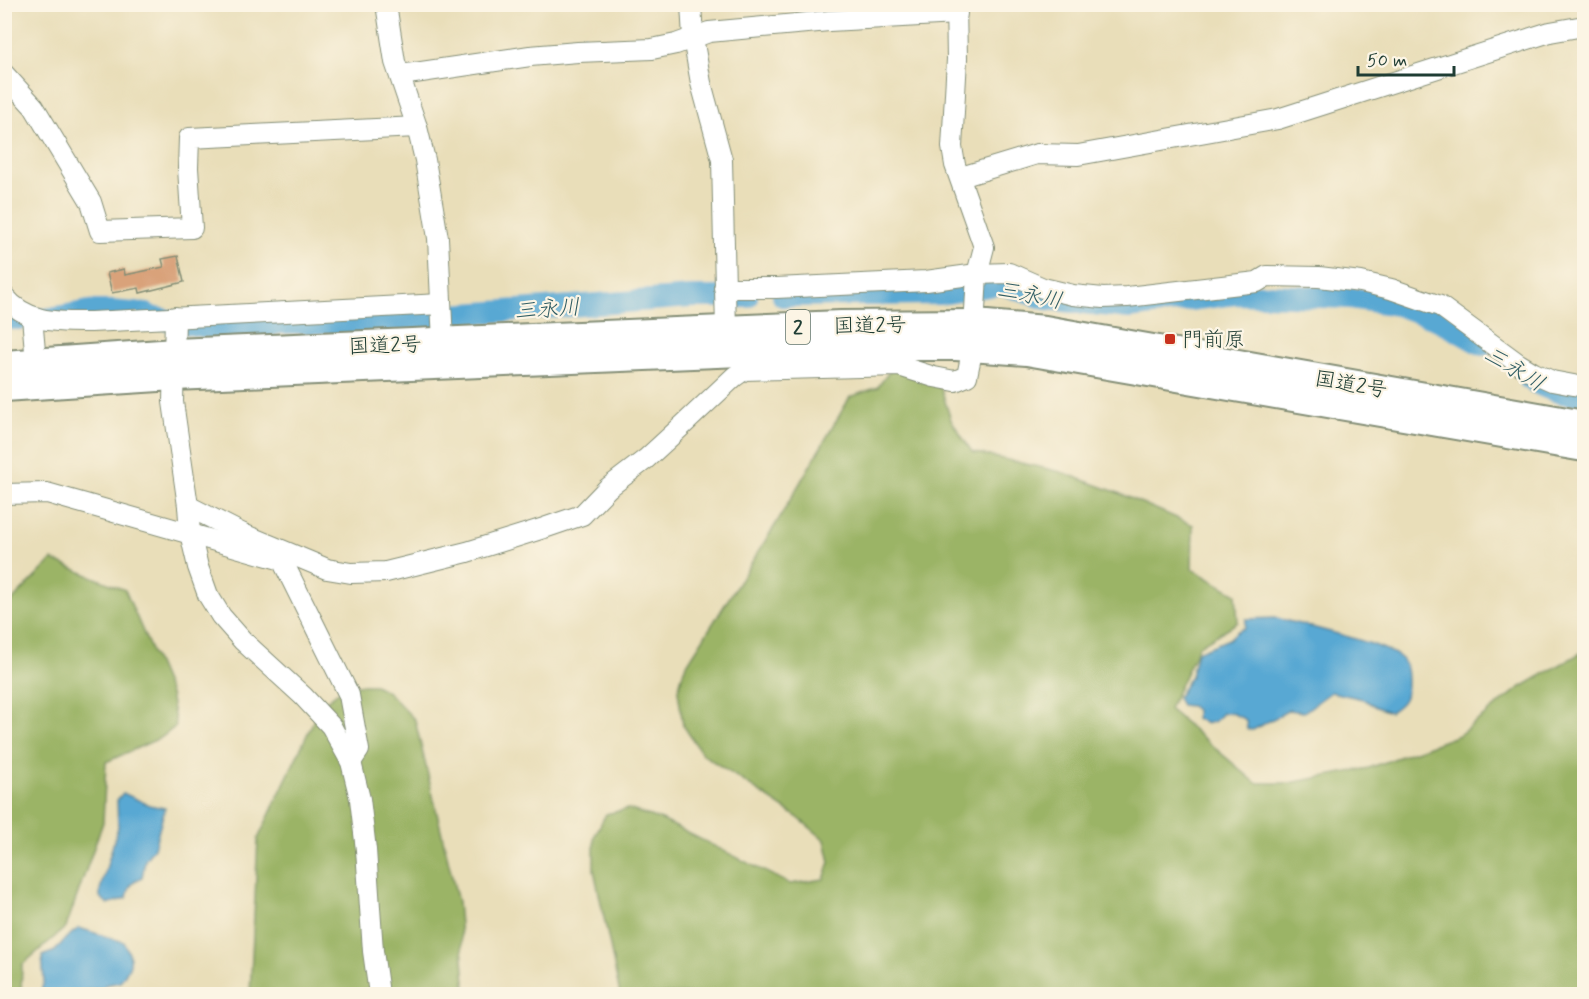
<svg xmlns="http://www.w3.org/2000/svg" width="1589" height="999" viewBox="0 0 1589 999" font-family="Mynerve,'Klee One',sans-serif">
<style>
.forest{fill:#9bb466;stroke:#5d784d;stroke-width:1.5}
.water{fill:#59a8d3;stroke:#3c7284;stroke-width:1.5}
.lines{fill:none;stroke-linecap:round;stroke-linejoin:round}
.river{stroke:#59a8d3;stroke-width:22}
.building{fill:#d9a27a}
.minor-casing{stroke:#848e76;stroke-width:22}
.highway-casing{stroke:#848e76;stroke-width:32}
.minor{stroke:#fff;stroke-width:20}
.highway{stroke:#fff;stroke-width:28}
.poi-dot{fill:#c8321e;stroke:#fcf5e5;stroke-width:2}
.labels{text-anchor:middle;stroke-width:4.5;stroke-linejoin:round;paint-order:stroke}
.shield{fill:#fcf5e5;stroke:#617469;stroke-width:1.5}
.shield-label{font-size:20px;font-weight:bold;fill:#1f3d34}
.street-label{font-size:21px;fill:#1f3d34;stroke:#fcf5e5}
.poi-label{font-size:21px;fill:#1f3d34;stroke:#fcf5e5;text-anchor:start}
.water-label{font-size:22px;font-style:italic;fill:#305d64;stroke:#fcf5e5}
</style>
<rect width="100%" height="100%" fill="#fcf5e5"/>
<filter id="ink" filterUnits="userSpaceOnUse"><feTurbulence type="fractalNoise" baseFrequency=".0167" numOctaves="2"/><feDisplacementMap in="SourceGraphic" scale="12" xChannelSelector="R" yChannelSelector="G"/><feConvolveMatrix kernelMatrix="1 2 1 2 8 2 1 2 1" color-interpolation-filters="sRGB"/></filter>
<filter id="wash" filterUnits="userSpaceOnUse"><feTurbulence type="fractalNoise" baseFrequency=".008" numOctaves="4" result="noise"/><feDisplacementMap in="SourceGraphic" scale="24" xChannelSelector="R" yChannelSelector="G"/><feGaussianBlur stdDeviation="1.35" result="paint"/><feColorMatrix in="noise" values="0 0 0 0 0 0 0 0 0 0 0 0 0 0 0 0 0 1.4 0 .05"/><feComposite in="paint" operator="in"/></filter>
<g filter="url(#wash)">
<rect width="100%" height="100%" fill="#e9deb9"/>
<g class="forest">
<path d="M891,369L940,385L951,420L972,452L1061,472L1116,492L1193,525L1192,569L1236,594L1238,622L1199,646L1169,709L1256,783H1290L1369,768L1459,735L1521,687L1584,651V994H620L594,870V837L606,814L628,809L662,820L790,884L824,879L830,862L825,840L797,817L702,754L683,725L678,691L684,669L776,524L850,397L878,387Z"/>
<path d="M52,560L125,590L170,694L176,726L162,737L106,762L103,822L66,927L22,965L21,994H5V608Z"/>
<path d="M348,685H375L388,692L415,720L458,902L466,994H250L258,839L321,705Z"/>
</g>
<g class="water">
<path d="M1277,618C1304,626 1385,643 1402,659C1407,664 1407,675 1407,681C1407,698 1404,703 1390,712L1376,707L1363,699L1331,692L1304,712L1289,710L1253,730L1247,729L1246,720L1232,713H1222L1215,721L1206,724L1196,718V710L1191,706L1181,705L1177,698L1191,676L1197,652L1229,639L1238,631L1245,628L1246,619Z"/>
<path d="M123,793L149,805L165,808L154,848L145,860L142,878C131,882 129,887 127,898L108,904L100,897V890L118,827L117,800Z"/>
<path d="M79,928L124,942C134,962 132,964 120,982L105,985L101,989L87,990L76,994H40L44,981L42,956L55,951L66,938Z"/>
</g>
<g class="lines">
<g class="river">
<path d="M783,296L941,294L1001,284L1046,299L1129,308L1235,294L1350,298L1397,305L1438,320L1482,345"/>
<path d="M452,315L691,297H747"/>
<path d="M4,319H46L89,311H110L147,314L151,317L216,329L251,330L280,323H362L431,317"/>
<path d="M1528,378C1546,390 1563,395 1584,396"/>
</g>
</g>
<g id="blocks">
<path class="building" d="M178,256L184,282L140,293L139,288L112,293L107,273L124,269L125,275L164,267L162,259Z"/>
</g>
</g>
<g filter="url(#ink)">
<use href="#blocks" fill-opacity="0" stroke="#848e76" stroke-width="1.5"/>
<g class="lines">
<defs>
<g id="minor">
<path d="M386,4L395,62L417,127L425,160L438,238L443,342"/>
<path d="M691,4L693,38L701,83L722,160L726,330"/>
<path d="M4,74L34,107L91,202L100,231L192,228L188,168L189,138L417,127"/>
<path d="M401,75L530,56L578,52L652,49L676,44L709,32L829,21L957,14"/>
<path d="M961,177L1037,154L1078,155L1278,119L1550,32L1584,26"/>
<path d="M724,288H776L926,281L977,274L1009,273L1043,288L1073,295L1103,298L1127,297L1257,282L1267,276L1319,277L1361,282L1391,289L1440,306L1519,364L1534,373L1552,381L1584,387"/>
<path d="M4,296C27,324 58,322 91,322L441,304"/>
<path d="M32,317L37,374"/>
<path d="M175,317L173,402L188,506L190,533L198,567L208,595L221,616L243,641L303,696L331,726L351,762L360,799L366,850L373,951L379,994"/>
<path d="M4,494L47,493L282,560L349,695L359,750L351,762"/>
<path d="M188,506L243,534L239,547"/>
<path d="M243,534L327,569L351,573L386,572L467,552L544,528L582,515L608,488L646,459L683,425L734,377L744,370L899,366L934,377L955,381L967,376L973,347L977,274L984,247L955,165L952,147L957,59L956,4"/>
</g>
<g id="highway">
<path d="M4,365L175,353L841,325L975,324L1045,330L1584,425"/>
<path d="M4,387L174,376L880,346H956L1027,351L1584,447"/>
</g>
</defs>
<use href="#minor" class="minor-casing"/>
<use href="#highway" class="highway-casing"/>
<use href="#minor" class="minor"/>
<use href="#highway" class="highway"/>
</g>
</g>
<rect class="poi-dot" x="1164" y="333" width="12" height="12" rx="3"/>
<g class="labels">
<rect class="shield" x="786" y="310" width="24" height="34" rx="4.5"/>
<g class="shield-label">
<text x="798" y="334">2</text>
</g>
<g class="street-label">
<text transform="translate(870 325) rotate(-1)" y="7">国道2号</text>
<text transform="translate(385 345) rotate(-2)" y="7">国道2号</text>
<text transform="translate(1351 384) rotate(10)" y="7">国道2号</text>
</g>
<g class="poi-label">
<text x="1182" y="346">門前原</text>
</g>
<g class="water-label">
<text transform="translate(1030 294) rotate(11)" y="8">三永川</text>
<text transform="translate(547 308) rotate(-4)" y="8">三永川</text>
<text transform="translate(1515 368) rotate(31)" y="8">三永川</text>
</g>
</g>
<rect width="1589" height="999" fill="none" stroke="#fcf5e5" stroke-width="24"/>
<path d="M1358 66v9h96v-9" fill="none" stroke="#1f3d34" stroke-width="3"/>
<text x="1367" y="66" font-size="18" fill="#1f3d34" stroke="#fcf5e5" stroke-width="4.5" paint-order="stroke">50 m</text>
</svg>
